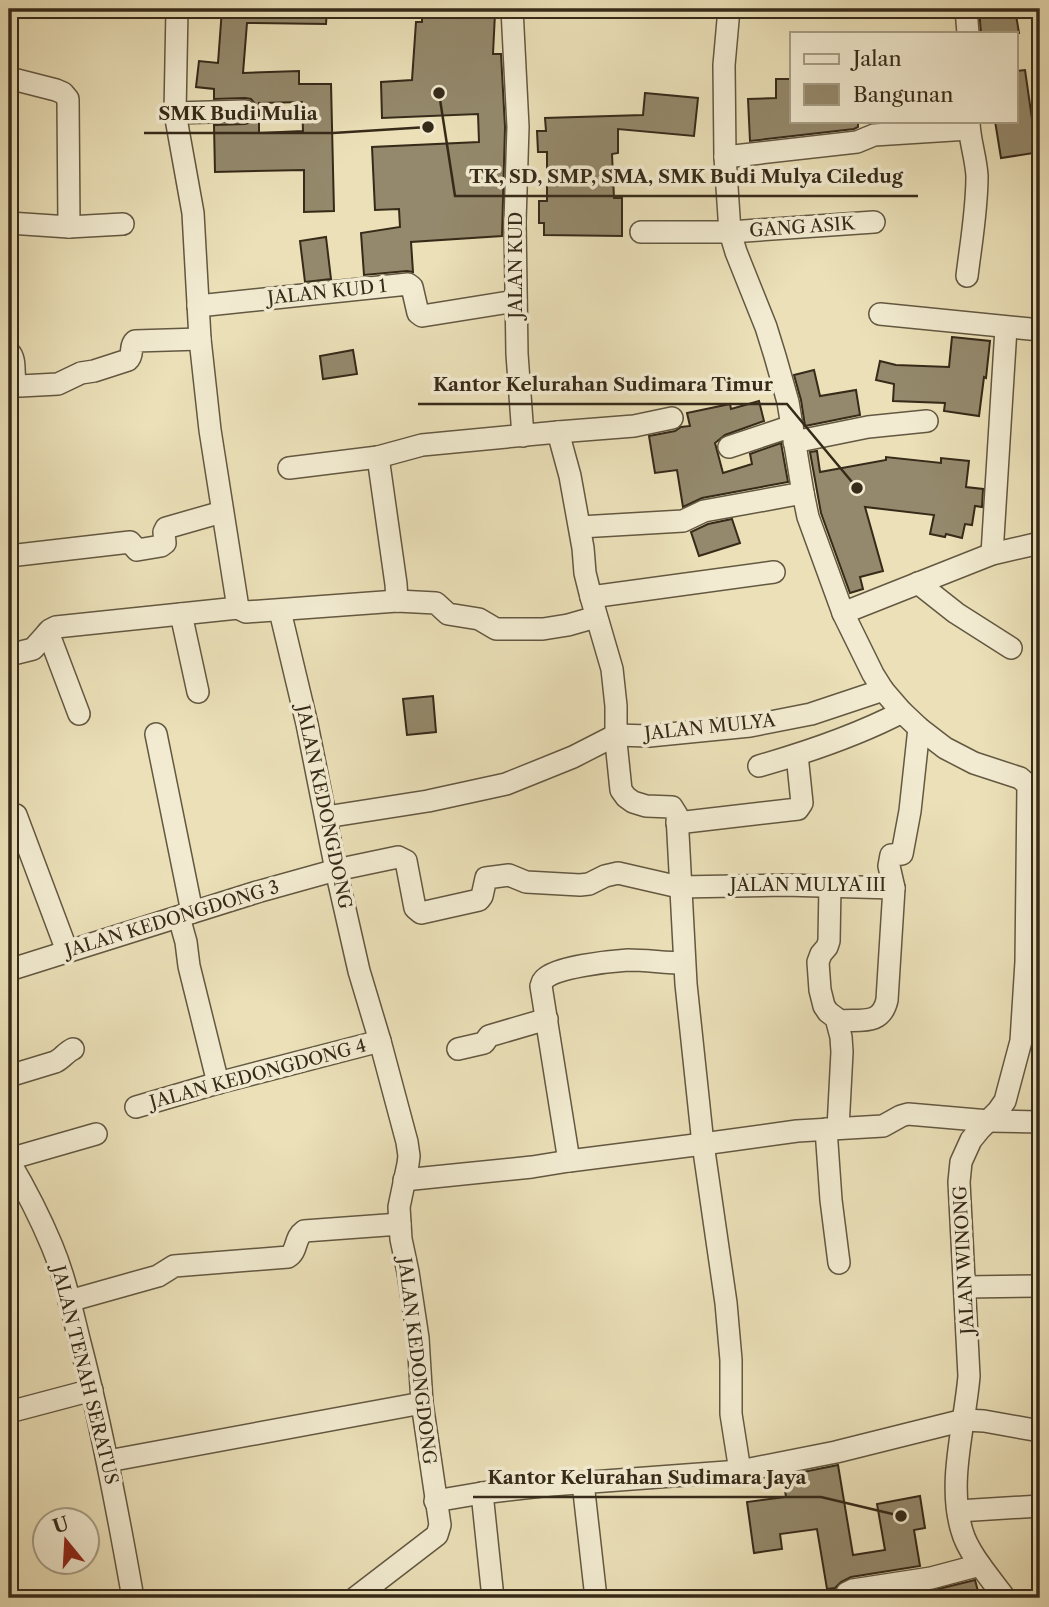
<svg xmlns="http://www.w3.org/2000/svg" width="1049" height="1607" viewBox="0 0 1049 1607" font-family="'Libre Caslon Text',serif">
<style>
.building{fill:#94896c;stroke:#362a19;stroke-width:2;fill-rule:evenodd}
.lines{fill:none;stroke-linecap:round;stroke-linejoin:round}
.minor-casing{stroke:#635841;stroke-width:24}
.minor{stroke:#f2ebd1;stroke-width:21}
.labels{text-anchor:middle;stroke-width:7;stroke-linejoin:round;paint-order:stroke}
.street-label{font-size:18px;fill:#362a19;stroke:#f2ebd1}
.leader{fill:none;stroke:#362a19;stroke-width:2.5}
.callout-dot{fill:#362a19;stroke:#f2ebd1;stroke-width:2.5}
.callout-label{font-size:19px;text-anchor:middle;font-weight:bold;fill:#362a19;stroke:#f2ebd1;stroke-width:7;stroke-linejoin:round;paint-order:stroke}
</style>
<rect width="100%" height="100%" fill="#ebe0b8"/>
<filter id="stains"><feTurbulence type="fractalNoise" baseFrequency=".00286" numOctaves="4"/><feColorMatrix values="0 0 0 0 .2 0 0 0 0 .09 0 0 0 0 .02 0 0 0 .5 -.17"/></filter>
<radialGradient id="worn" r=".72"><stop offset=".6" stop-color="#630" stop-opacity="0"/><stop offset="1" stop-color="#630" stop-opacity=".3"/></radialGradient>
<g class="building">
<path d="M222,9H327L326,24L247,23L243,73L299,71V84H331L334,211L304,212V170L215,172L214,125L245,124L251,122L256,118L258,111L256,105L251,99L245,98L214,99V89L196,87L199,61L218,63ZM302,102L303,131L259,133V103Z"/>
<path d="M422,9H462V12L495,13L493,54H501L505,127L502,236L411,242L413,272L407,271L364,275L361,233L400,227L399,209L375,210L372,147L479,142L478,114L382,118L381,82L412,80L416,22H422Z"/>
<path d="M979,9H1015L1019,33H981Z"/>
<path d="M1025,70L1032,119L1040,118V152L1001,158L995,121H1016V71Z"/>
<path d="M776,79H792V121H858V127L854,129L750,141L748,99L776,98Z"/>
<path d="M645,93L698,98L694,136L618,129V153L612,154L614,198H622V236L544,235V223H539V201H547V152H538L537,131H546L545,118L643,115Z"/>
<path d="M326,237L331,279L305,282L300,241Z"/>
<path d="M952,337L990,341L986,378L984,377L979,416L944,411L945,403L893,401L894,384L876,380L880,361L896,365L949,367Z"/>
<path d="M353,350L357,374L323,379L320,356Z"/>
<path d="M814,370L820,396L856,390L860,415L805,426L801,400L794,375Z"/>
<path d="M759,401L764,421L725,435L715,443L723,473L752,464L750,454L781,443L788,482L702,498L683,507L677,470L655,473L649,436L675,431L681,427L690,426L687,413L730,404L731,409Z"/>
<path d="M817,451L820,472L886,460V457L941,463V458L969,461L966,487L983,489L982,507L975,506L972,525L965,524L962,538L946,534L945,537L930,534L934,515L865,507L883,571L860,577L863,589L850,593L821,513L810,452Z"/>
<path d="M732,519L740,543L699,556L691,532L708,524Z"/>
<path d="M433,696L436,732L407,735L403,699Z"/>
<path d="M838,1465L853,1555L885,1550L877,1504L920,1496L925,1528L914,1530L920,1566L851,1577L841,1582L835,1588L827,1589L817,1529L780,1534L782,1549L754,1553L747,1502L786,1497L783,1476Z"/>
<path d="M975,1580L979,1595L965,1598H927L926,1592Z"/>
</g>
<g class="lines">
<defs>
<g id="minor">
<path d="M177,9L175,113L193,213L200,339L210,430L238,608L246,612L397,601L436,603L448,614L479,619L496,629H543L568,625L596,617"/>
<path d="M512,9L518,127L515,222L517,354L523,436"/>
<path d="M729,9L724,65L725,157L730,232L736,252L766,327L775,356L788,402L803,493L808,517L843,613L873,674L883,690L902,712L919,728L945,748L974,763L1020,778L1028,785L1026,962L1021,1041L1005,1101L998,1111L980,1129L971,1140L961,1162L959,1182L969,1376C965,1425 947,1483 962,1531C968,1553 991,1579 1005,1598"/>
<path d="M966,9L968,33"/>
<path d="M9,78L56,90L63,93L68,99L69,227"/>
<path d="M175,113L245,111"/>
<path d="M725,157L857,142L874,135L969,129"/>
<path d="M9,223L69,227L123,224"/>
<path d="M641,232H730L874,222"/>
<path d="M967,276C971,243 977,210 977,176C976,157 969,139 969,121"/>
<path d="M198,306L408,284L412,287L418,313L422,316L516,301"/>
<path d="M880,314L1040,330"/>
<path d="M9,352C17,360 12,374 16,384L20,386L58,384L81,373L94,371L128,360C134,355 129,346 135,341L200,339"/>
<path d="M558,432L634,426L672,418"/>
<path d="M794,442L868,427L927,421"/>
<path d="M729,447L792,426"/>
<path d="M378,457L396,584L397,601"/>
<path d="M289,468L378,457L422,445L558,432L570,476L583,548L585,573L591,597L612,669L616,706V742L621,790L626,797L633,802L646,806L672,807L677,815L686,984L703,1144L726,1303L731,1360V1414L740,1471"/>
<path d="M580,527L683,521L704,511L803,493"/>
<path d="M992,554L1006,328"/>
<path d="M9,556L130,542L137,550L161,546L165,543L164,532L166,528L222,512"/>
<path d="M918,583L956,613L1011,648"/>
<path d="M591,597L774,572"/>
<path d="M280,611L307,724L336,870L359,971L380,1041L407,1142L409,1156L408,1164L399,1207L401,1239L408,1272L418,1338L422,1403L440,1525L437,1535L355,1598"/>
<path d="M843,613L992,554L1040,543"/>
<path d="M181,614L198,692"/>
<path d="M48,632L79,714"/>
<path d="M9,655L33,649L50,630L56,627L238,608"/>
<path d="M156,734L192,912"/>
<path d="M759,766C808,752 856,736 902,712"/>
<path d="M16,815L67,951"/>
<path d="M326,817L428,801L506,784L573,757L616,735L649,736L750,726L811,714L883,690"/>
<path d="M677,823L798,809L802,803L797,755"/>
<path d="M830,886L829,941L827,947L821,954L818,962L820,990L824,1006L828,1012L836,1018L841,1037L842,1052L838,1128"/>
<path d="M179,917L186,942L189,966L218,1083"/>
<path d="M9,970L257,892L336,870L398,857L406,861L415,908L421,913L479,900L482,896L486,878L509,875L526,882L580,885L589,884L605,876L618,873L679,887L784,885L894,888"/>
<path d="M838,1021C861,1019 881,1026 887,1000L894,888L889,866L891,855L902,854L910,811L919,728"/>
<path d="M458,1049L484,1043L489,1036L547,1019"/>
<path d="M9,1076L55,1062C62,1059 66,1052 73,1049"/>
<path d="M136,1107L218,1083L380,1041"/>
<path d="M826,1129L831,1200L839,1263"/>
<path d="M9,1159L96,1134"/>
<path d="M9,1161C25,1188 40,1217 52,1246C65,1277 72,1311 80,1343C102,1427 118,1513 133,1598"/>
<path d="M569,1161L541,986C542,984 542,982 543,981C550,967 613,961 628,960C647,960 665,963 684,963"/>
<path d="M404,1180L532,1167L569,1161L703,1144L797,1131L883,1126L901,1116L908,1114L989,1121L1040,1122"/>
<path d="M965,1287L1040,1286"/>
<path d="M69,1301L158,1276L174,1266L288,1257C298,1251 294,1238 304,1231L400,1224"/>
<path d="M9,1412L92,1390"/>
<path d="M108,1461L422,1403"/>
<path d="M583,1483L596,1598"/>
<path d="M482,1493L493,1598"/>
<path d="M435,1501L482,1493L551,1485L740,1471L836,1452L964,1420L984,1421L1040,1431"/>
<path d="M958,1511L1040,1506"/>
<path d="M846,1598L847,1593L853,1590L931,1578L980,1565"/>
</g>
</defs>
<use href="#minor" class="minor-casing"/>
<use href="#minor" class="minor"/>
</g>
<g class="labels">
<g class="street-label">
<text transform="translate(802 227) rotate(-4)" y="6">GANG ASIK</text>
<text transform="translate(516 265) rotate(-90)" y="6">JALAN KUD</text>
<text transform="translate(327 292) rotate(-6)" y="6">JALAN KUD 1</text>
<text transform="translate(710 727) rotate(-6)" y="6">JALAN MULYA</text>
<text transform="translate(324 807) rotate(78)" y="6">JALAN KEDONGDONG</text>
<text x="808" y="891">JALAN MULYA III</text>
<text transform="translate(172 919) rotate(-17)" y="6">JALAN KEDONGDONG 3</text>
<text transform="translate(258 1074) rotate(-15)" y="6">JALAN KEDONGDONG 4</text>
<text transform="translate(964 1260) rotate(-93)" y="6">JALAN WINONG</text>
<text transform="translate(417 1361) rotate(83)" y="6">JALAN KEDONGDONG</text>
<text transform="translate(85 1375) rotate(76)" y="6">JALAN TENAH SERATUS</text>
</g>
</g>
<path class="leader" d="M428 127L333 133H144M439 93L455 196H918M857 488L787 404H418M901 1516L821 1497H473"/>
<g class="callout-dot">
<circle cx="428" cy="127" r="7"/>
<circle cx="439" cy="93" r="7"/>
<circle cx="857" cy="488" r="7"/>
<circle cx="901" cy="1516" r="7"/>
</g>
<g class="callout-label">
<text x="238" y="120">SMK Budi Mulia</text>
<text x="686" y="183">TK, SD, SMP, SMA, SMK Budi Mulya Ciledug</text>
<text x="603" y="391">Kantor Kelurahan Sudimara Timur</text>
<text x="647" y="1484">Kantor Kelurahan Sudimara Jaya</text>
</g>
<rect width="1049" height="1607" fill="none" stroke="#ebe0b8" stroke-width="35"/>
<rect x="10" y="10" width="1028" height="1586" fill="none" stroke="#362a19" stroke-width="3.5"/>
<rect x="18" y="18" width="1014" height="1572" fill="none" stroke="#362a19" stroke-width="2"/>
<rect x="790" y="32" width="228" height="91" fill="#f2ebd1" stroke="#a79e87" stroke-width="2"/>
<rect x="804" y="54" width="35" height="10" fill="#f2ebd1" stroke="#a79e87" stroke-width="2"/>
<text x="853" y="66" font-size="21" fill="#362a19">Jalan</text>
<rect x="804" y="84" width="35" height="21" fill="#94896c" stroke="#a79e87" stroke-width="2"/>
<text x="853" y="102" font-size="21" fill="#362a19">Bangunan</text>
<g transform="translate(66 1541) rotate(342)"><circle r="33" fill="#f2ebd1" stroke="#a79e87" stroke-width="2"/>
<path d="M0-5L12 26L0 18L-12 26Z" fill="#8f2418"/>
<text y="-10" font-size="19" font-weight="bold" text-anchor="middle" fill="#362a19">U</text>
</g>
<rect width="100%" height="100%" filter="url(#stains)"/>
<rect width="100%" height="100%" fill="url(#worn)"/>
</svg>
